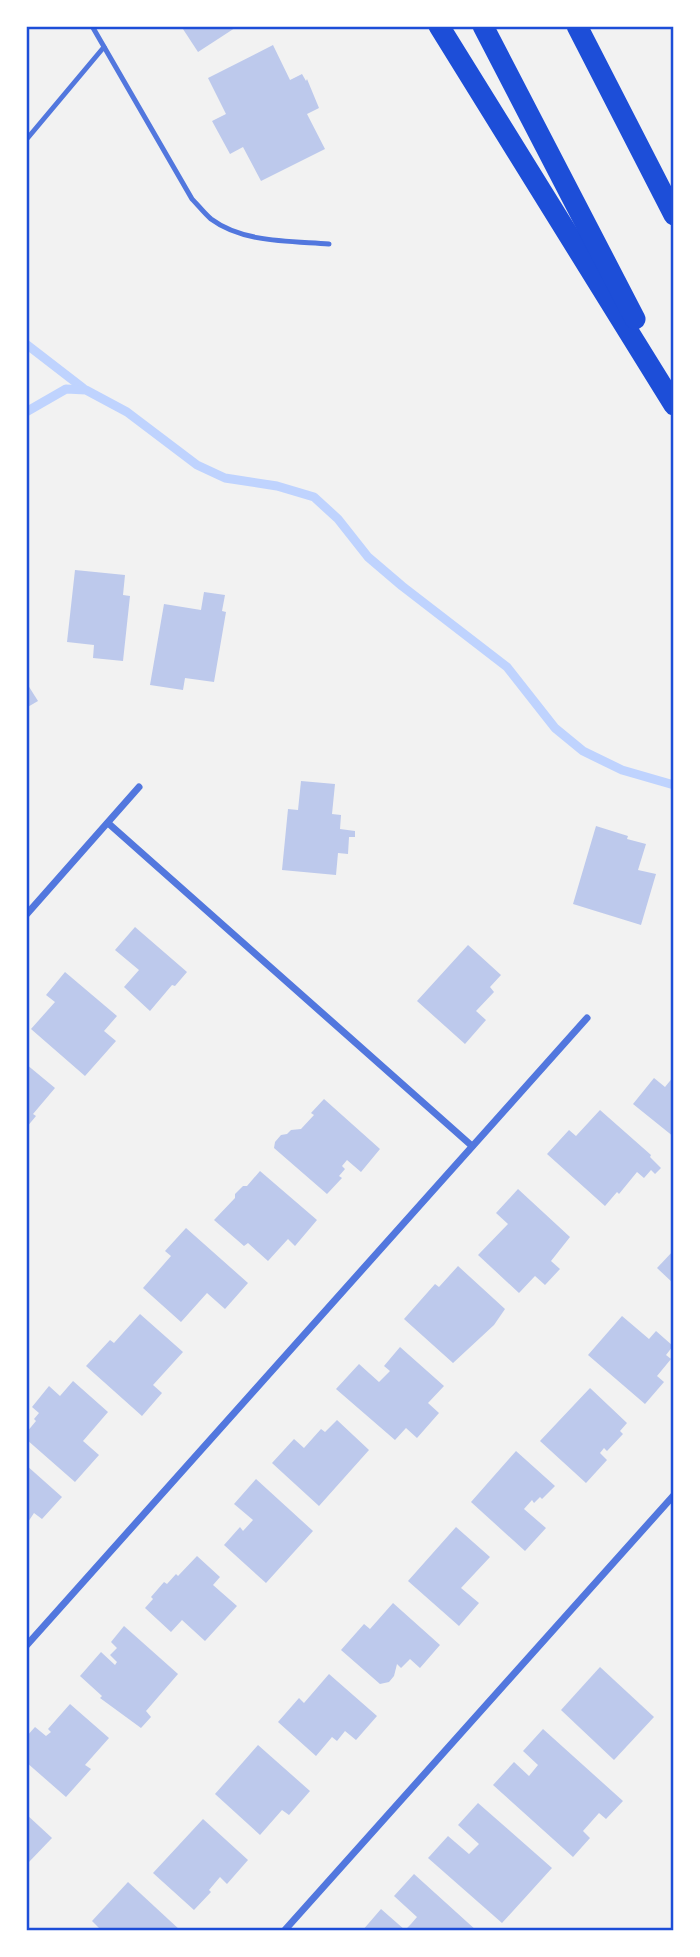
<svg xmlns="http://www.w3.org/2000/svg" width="700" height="1957" viewBox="0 0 700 1957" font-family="Ubuntu,sans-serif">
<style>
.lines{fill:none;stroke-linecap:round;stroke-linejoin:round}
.stream{stroke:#bfd3fe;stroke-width:9}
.building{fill:#bdc9ec}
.service{stroke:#5277de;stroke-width:5}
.minor{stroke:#5277de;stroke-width:7}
.motorway{stroke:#1d4ed8;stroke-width:21}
.neatline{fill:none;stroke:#1d4ed8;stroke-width:2.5}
</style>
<rect width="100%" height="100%" fill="#f2f2f2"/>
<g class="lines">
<g class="stream">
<path d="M26,344L83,388"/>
<path d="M26,412L66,389L86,390L127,412L197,465L225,478L277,486L314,497L338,519L368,557L402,586L507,667L555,728L583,751L622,770L674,785"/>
</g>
</g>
<g class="building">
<path d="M181,26H238L198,52Z"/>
<path d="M273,45L290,80L302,74L306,81L307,79L319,108L307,114L325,149L261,181L243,147L230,154L212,121L226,114L208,78Z"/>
<path d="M75,570L125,575L123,595L130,596L123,661L93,658L94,645L67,642Z"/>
<path d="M204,592L225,595L222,611L226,612L214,682L185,678L183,690L150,685L164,604L201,610Z"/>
<path d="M26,682L38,701L26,708Z"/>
<path d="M301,781L335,784L332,814L341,815L340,829L355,831V837H349L348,854L338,853L336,875L282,870L288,809L298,810Z"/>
<path d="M596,826L628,836L627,839L646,844L638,870L656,874L641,925L573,904Z"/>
<path d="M135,927L187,972L175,986L172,985L150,1011L124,987L139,970L115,950Z"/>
<path d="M468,945L501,975L490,987L494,992L476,1011L486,1020L465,1044L417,1001Z"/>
<path d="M65,972L117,1016L104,1031L116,1041L85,1076L31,1029L55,1002L46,995Z"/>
<path d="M26,1064L55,1088L33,1114L36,1116L26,1128Z"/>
<path d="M674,1076V1137L633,1104L654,1078L665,1087Z"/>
<path d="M324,1099L380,1149L361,1172L347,1160L342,1166L345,1169L339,1176L342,1178L327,1194L274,1148L275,1142L281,1135L287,1134L291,1130L301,1129L314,1115L311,1113Z"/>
<path d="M600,1110L651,1155L650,1157L661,1168L655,1174L651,1170L644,1178L637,1172L619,1194L617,1192L605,1206L547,1154L569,1130L576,1136Z"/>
<path d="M260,1171L317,1220L295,1246L288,1239L268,1261L248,1243L244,1246L214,1220L235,1198V1194L243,1186H247Z"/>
<path d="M518,1189L570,1237L551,1261L560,1269L545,1285L535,1276L519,1293L478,1255L508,1224L496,1213Z"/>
<path d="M186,1228L248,1283L225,1309L207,1293L181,1322L143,1288L171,1256L165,1251Z"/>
<path d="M674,1250V1284L657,1268Z"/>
<path d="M458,1266L505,1309L494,1325L453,1363L404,1319L435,1284L439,1287Z"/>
<path d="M140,1314L183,1352L153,1385L162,1393L142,1416L86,1366L110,1340L114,1343Z"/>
<path d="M622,1316L649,1339L656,1331L673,1346L666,1355L671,1359L657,1376L664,1382L645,1404L588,1355Z"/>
<path d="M400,1347L444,1386L428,1403L439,1413L417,1438L406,1428L395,1440L336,1389L359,1364L379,1382L390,1371L384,1366Z"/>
<path d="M73,1381L108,1412L83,1441L99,1455L75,1482L26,1439V1433L36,1421L34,1419L39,1413L32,1407L49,1386L60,1396Z"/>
<path d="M590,1388L627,1423L620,1431L623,1434L607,1451L604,1448L600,1453L607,1460L586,1483L540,1441Z"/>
<path d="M337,1420L369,1450L319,1506L272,1463L294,1439L304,1448L321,1429L325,1432Z"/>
<path d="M516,1451L555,1486L542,1499L540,1497L534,1503L532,1500L524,1509L546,1528L525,1551L471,1502Z"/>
<path d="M26,1465L62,1497L42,1519L34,1513L26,1525Z"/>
<path d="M256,1479L313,1531L266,1583L224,1545L240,1527L243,1531L253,1520L234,1504Z"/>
<path d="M456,1527L490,1557L461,1588L479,1603L459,1626L408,1581Z"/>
<path d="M197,1556L220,1577L213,1585L237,1606L205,1641L182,1620L171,1632L145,1608L153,1599L151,1597L164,1582L167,1584L176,1574L178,1576Z"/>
<path d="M393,1603L440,1645L420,1668L410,1659L401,1668L397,1664L394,1676L389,1682L380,1684L341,1650L364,1624L370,1629Z"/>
<path d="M124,1626L178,1674L146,1711L151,1717L141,1728L100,1698L102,1696L80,1676L101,1652L115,1665L117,1662L110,1655L117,1648L111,1642Z"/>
<path d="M600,1667L654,1717L614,1760L561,1710Z"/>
<path d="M329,1674L377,1716L356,1740L345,1731L337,1741L332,1737L316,1756L278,1722L299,1698L304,1703Z"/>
<path d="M70,1704L109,1738L85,1765L91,1769L66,1797L26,1762V1737L35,1727L46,1736L51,1732L48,1729Z"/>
<path d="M543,1729L623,1801L606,1819L599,1813L583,1831L590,1838L573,1857L493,1785L514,1762L529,1776L538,1765L523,1751Z"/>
<path d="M258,1745L310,1791L289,1815L282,1810L260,1835L215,1794Z"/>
<path d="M478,1803L552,1868L502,1923L428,1858L448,1836L469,1854L479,1844L458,1825Z"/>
<path d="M26,1814L52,1838L28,1863L26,1862Z"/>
<path d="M203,1819L248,1860L227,1884L220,1877L209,1890L211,1892L194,1910L153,1873Z"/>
<path d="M414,1874L477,1931H362L381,1909L405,1930L411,1924L417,1917L394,1896Z"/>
<path d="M128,1882L181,1931H102L92,1921Z"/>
</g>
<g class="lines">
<g class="service">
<path d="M92,26L192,199C198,205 204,213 211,219C243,243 291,241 329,244"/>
<path d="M26,140L104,47"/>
</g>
<g class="minor">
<path d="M108,823L472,1146"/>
<path d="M26,915L139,787"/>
<path d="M26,1646L587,1018"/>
<path d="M284,1931L674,1495"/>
</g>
<g class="motorway">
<path d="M439,26L674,405"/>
<path d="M483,26L635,319"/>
<path d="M577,26L674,215"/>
</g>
</g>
<rect width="700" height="1957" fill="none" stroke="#ffffff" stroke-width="56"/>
<rect x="28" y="28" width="644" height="1901" class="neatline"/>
</svg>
